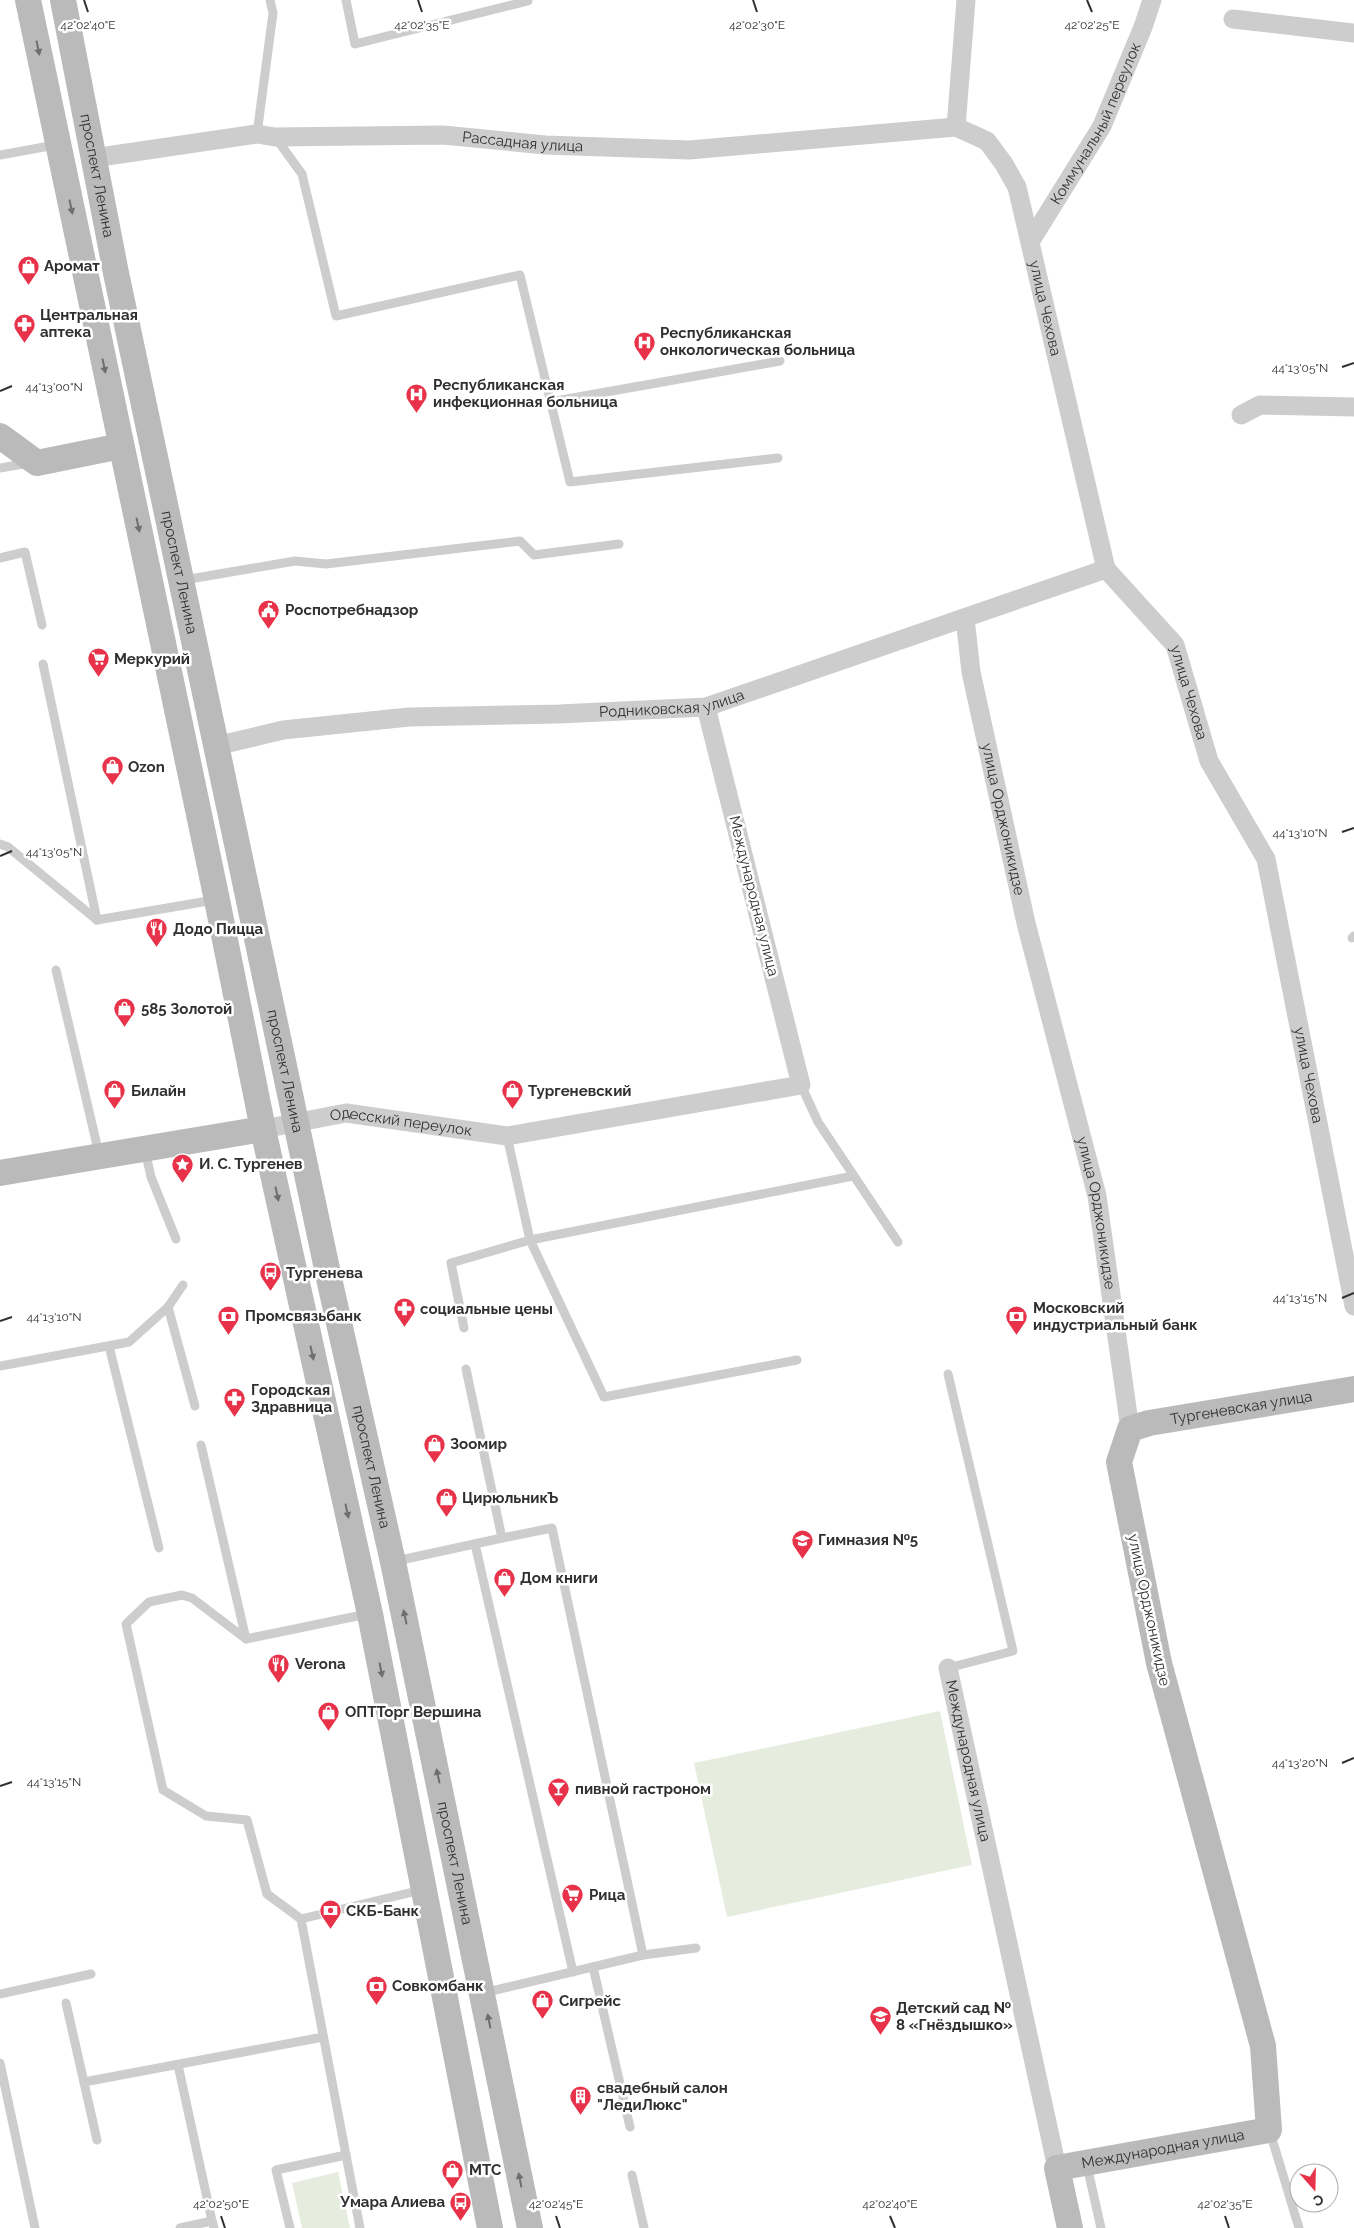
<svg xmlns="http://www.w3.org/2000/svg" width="1354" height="2228" viewBox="0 0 1354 2228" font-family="Raleway,sans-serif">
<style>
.green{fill:#e7edde}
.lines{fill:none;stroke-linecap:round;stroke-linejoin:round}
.lane{stroke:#cdcdcd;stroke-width:9}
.street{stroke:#cdcdcd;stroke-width:19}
.secondary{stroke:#bababa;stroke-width:26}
.oneway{fill:#6e6e6e}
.ticks{fill:none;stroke:#303030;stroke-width:2}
.labels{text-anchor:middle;stroke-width:5;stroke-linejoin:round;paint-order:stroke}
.street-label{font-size:15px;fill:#303030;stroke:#fff}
.poi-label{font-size:15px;font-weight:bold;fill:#303030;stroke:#fff;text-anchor:start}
.ticks-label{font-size:12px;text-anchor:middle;fill:#303030;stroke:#fff;stroke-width:5;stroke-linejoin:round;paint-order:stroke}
</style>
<rect width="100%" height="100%" fill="#fff"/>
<g class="green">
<path d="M940,1711L972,1865L727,1917L694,1763Z"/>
<path d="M338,2172L350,2228H302L292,2183Z"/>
</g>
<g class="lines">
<g class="lane">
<path d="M346,0L355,44L528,1"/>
<path d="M257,134L273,13L270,0"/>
<path d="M275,137L302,174L336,316L520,275L570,482L778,458"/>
<path d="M0,155L55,145"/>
<path d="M550,402L780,361"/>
<path d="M0,468L29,463"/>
<path d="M0,558L25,552L42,625"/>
<path d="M184,580L295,561L326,564L520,541L534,555L619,544"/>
<path d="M43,664L97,920L214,900"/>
<path d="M0,844L8,847L97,920"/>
<path d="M1352,938L1354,936"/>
<path d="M56,970L99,1154"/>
<path d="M801,1085L818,1122L898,1242"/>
<path d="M145,1150L151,1177L176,1239"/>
<path d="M168,1307L195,1406"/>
<path d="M464,1328L451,1263L530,1240L507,1136"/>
<path d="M109,1346L159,1548"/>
<path d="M797,1360L604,1397L530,1240L853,1176"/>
<path d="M0,1366L129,1342L168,1307L183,1285"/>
<path d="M948,1374L1013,1651L948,1668"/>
<path d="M201,1445L246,1639"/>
<path d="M475,1544L573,1972"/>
<path d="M396,1561L502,1538L466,1369"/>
<path d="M301,1919L267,1894L247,1820L206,1816L163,1790L126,1624L149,1602L182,1595L192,1598L246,1639L367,1614"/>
<path d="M643,1955L696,1948"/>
<path d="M593,1967L630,2127"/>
<path d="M483,1993L643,1955L552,1528L502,1538"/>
<path d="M0,1994L91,1974"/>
<path d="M66,2003L97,2140"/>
<path d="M0,2063L35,2228"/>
<path d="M178,2065L212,2221"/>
<path d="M84,2082L323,2037"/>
<path d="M1270,2132L1299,2228"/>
<path d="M346,2155L360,2228"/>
<path d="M1087,2166L1101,2228"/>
<path d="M632,2175L644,2228"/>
<path d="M180,2228L212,2221L214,2228"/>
<path d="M290,2228L276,2170L346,2155L301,1919L421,1890"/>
</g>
<g class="street">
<path d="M1233,19L1354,33"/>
<path d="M956,127L966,0"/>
<path id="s1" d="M93,158L257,134L275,137L443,135L545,145L689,150L956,127L987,141L1004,164L1017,187L1106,569L1175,645L1209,761L1266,859L1354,1306"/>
<path id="s2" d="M1030,242L1102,126L1143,27L1152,0"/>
<path d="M1241,415L1260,405L1354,407"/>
<path id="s3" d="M965,618L971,672L1026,923L1097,1196L1130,1429"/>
<path id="s4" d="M216,746L283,730L409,717L559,714L706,707L1106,569"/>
<path id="s5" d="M263,1129L346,1113L507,1136L801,1085L706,707"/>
<path id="s6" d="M948,1668L1057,2168"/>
</g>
<g class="secondary">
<path d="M28,0L217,900L263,1129L370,1614L490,2228"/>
<path id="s7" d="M63,0L116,273L330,1283L393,1562L530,2228"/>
<path d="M0,436L37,463L121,446"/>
<path d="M0,1173L263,1129"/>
<path id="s8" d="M1070,2228L1057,2168L1269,2130L1263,2046L1159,1663L1119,1462L1130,1429L1149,1423L1354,1389"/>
</g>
</g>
<defs><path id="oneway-solid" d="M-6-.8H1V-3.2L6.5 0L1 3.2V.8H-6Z" transform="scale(1.25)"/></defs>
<g class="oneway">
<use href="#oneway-solid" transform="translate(38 48) rotate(78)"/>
<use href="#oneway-solid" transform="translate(71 207) rotate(78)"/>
<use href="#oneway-solid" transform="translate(104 366) rotate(78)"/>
<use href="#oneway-solid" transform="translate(138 525) rotate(78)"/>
<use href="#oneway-solid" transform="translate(277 1194) rotate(78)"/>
<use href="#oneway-solid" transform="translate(312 1353) rotate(78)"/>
<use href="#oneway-solid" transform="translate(347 1511) rotate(78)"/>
<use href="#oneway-solid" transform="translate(405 1617) rotate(-102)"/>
<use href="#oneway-solid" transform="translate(381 1670) rotate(79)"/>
<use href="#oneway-solid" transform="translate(438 1776) rotate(-102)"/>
<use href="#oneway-solid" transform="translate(489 2021) rotate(-101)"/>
<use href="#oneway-solid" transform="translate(520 2180) rotate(-101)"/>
</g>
<path class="ticks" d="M84,0L88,12M418,0L422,12M753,0L757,12M1087,0L1092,12M1342,367L1354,363M0,391L12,386M1342,832L1354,828M0,856L12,851M1342,1298L1354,1293M0,1321L12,1317M1342,1763L1354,1758M0,1786L12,1782M221,2216L225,2228M556,2216L560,2228M890,2216L895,2228M1225,2216L1229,2228"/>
<defs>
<symbol id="shop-pin" viewBox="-11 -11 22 30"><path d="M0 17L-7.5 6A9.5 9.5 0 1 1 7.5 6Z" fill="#e73249" stroke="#fff"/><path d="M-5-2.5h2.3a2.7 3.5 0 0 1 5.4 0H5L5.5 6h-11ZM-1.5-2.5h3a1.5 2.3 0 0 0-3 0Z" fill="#fff"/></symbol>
<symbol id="pharmacy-pin" viewBox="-11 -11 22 30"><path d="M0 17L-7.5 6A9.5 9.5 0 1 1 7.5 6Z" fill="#e73249" stroke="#fff"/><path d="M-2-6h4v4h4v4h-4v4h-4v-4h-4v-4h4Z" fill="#fff"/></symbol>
<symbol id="hospital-pin" viewBox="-11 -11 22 30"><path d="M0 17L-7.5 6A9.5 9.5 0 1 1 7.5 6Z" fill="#e73249" stroke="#fff"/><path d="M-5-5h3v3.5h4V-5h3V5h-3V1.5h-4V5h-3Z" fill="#fff"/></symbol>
<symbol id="civic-pin" viewBox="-11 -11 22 30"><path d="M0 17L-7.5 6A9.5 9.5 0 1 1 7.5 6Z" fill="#e73249" stroke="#fff"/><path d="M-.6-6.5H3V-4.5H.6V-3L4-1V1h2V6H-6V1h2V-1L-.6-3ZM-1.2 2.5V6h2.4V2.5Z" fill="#fff"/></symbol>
<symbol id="supermarket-pin" viewBox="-11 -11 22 30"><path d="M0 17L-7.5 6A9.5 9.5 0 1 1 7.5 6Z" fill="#e73249" stroke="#fff"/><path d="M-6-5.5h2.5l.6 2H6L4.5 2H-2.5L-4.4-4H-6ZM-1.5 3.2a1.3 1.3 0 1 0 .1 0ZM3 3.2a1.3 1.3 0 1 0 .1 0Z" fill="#fff"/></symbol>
<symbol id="restaurant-pin" viewBox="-11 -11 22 30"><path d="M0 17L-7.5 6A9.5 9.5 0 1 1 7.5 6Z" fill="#e73249" stroke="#fff"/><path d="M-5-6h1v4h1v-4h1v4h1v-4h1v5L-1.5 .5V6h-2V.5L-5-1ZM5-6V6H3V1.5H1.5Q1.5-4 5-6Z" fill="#fff"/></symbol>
<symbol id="sight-pin" viewBox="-11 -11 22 30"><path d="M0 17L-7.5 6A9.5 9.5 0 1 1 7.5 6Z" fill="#e73249" stroke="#fff"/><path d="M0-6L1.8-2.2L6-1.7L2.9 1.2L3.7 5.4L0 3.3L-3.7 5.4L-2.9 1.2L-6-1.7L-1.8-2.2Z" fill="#fff"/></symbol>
<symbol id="bus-pin" viewBox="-11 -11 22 30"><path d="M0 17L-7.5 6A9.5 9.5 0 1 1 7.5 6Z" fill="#e73249" stroke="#fff"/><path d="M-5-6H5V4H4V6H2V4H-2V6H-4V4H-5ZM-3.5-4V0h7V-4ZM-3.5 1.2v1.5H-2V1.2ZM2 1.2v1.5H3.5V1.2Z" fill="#fff"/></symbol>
<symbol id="bank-pin" viewBox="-11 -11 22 30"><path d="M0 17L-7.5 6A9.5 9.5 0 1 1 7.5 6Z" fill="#e73249" stroke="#fff"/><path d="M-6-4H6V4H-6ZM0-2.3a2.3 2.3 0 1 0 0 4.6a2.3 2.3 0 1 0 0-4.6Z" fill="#fff"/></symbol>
<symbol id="school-pin" viewBox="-11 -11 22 30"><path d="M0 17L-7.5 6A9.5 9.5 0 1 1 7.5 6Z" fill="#e73249" stroke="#fff"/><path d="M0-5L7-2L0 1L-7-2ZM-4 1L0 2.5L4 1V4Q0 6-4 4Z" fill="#fff"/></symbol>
<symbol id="bar-pin" viewBox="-11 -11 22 30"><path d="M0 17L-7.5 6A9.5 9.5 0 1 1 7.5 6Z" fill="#e73249" stroke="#fff"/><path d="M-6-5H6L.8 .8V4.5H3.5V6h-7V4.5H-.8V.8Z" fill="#fff"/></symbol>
<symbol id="building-pin" viewBox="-11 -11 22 30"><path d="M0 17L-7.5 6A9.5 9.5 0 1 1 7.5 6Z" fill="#e73249" stroke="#fff"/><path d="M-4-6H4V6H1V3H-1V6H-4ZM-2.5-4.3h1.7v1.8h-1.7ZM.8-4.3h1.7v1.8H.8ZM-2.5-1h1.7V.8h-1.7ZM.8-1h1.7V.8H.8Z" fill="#fff"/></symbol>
</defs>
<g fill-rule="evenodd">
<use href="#shop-pin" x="16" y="254" width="25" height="34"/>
<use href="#pharmacy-pin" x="12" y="312" width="25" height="34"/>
<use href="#hospital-pin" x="632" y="330" width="25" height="34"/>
<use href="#hospital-pin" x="404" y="382" width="25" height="34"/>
<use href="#civic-pin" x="256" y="598" width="25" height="34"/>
<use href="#supermarket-pin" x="86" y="646" width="25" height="34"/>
<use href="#shop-pin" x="100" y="754" width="25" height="34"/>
<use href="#restaurant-pin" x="144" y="916" width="25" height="34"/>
<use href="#shop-pin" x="112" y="996" width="25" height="34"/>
<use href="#shop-pin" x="102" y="1078" width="25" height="34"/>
<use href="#shop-pin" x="500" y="1078" width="25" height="34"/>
<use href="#sight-pin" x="170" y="1152" width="25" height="34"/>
<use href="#bus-pin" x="258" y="1260" width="25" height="34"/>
<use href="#pharmacy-pin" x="392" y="1296" width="25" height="34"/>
<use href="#bank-pin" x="216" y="1304" width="25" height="34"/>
<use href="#bank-pin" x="1004" y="1304" width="25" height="34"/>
<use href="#pharmacy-pin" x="222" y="1386" width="25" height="34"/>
<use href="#shop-pin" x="422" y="1432" width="25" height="34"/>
<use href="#shop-pin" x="434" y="1486" width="25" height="34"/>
<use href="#school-pin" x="790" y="1528" width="25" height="34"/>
<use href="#shop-pin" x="492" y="1566" width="25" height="34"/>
<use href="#restaurant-pin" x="266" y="1652" width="25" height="34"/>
<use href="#shop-pin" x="316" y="1700" width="25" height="34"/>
<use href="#bar-pin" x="546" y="1776" width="25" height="34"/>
<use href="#supermarket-pin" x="560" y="1882" width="25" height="34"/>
<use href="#bank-pin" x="318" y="1898" width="25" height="34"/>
<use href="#bank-pin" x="364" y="1974" width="25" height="34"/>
<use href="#shop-pin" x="530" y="1988" width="25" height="34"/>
<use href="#school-pin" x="868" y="2004" width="25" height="34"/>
<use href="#building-pin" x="568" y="2084" width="25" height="34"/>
<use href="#shop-pin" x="440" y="2158" width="25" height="34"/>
<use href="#bus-pin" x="448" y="2190" width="25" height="34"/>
</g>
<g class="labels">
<g class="street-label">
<text dy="5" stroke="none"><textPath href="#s2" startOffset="136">Коммунальный переулок</textPath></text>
<text dy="5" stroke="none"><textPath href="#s1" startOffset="432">Рассадная улица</textPath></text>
<text dy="5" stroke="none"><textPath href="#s7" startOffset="179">проспект Ленина</textPath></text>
<text dy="5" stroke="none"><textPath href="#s1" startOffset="1080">улица Чехова</textPath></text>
<text dy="5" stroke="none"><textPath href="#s7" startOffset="584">проспект Ленина</textPath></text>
<text dy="5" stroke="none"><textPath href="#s1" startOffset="1500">улица Чехова</textPath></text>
<text dy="5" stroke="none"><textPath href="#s4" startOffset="459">Родниковская улица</textPath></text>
<text dy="5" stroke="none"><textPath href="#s3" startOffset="205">улица Орджоникидзе</textPath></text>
<text transform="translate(754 896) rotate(76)" y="5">Международная улица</text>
<text dy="5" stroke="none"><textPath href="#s7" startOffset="1094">проспект Ленина</textPath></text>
<text dy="5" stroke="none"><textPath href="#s1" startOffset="1905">улица Чехова</textPath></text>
<text dy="5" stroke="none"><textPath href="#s5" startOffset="140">Одесский переулок</textPath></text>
<text dy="5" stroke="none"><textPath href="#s3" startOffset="610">улица Орджоникидзе</textPath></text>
<text dy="5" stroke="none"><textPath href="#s8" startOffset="1111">Тургеневская улица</textPath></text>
<text dy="5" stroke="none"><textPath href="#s7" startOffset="1499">проспект Ленина</textPath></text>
<text transform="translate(1149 1610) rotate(78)" y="5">улица Орджоникидзе</text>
<text dy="5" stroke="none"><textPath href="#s6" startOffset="95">Международная улица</textPath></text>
<text dy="5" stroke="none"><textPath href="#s7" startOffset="1904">проспект Ленина</textPath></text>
<text dy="5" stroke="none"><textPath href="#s8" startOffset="169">Международная улица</textPath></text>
</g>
<g class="poi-label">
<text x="44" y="271">Аромат</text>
<text x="40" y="320">Центральная<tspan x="40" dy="17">аптека</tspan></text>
<text x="660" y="338">Республиканская<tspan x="660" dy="17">онкологическая больница</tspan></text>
<text x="433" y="390">Республиканская<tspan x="433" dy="17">инфекционная больница</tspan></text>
<text x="285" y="615">Роспотребнадзор</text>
<text x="114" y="664">Меркурий</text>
<text x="128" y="772">Ozon</text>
<text x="173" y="934">Додо Пицца</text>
<text x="141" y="1014">585 Золотой</text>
<text x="131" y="1096">Билайн</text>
<text x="528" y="1096">Тургеневский</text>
<text x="199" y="1169">И. С. Тургенев</text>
<text x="286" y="1278">Тургенева</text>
<text x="1033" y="1313">Московский<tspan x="1033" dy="17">индустриальный банк</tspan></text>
<text x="420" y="1314">социальные цены</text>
<text x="245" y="1321">Промсвязьбанк</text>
<text x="251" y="1395">Городская<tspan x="251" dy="17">Здравница</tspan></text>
<text x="450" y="1449">Зоомир</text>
<text x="462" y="1503">ЦирюльникЪ</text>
<text x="818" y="1545">Гимназия №5</text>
<text x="520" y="1583">Дом книги</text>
<text x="295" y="1669">Verona</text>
<text x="345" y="1717">ОПТТорг Вершина</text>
<text x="575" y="1794">пивной гастроном</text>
<text x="589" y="1900">Рица</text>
<text x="346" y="1916">СКБ-Банк</text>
<text x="392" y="1991">Совкомбанк</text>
<text x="559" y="2006">Сигрейс</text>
<text x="896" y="2013">Детский сад №<tspan x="896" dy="17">8 «Гнёздышко»</tspan></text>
<text x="597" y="2093">свадебный салон<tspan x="597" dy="17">"ЛедиЛюкс"</tspan></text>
<text x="469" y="2175">МТС</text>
<text x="445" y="2207" text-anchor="end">Умара Алиева</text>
</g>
</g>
<g class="ticks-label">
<text x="88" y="29">42°02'40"E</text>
<text x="422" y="29">42°02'35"E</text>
<text x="757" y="29">42°02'30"E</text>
<text x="1092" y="29">42°02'25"E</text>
<text x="1300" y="372">44°13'05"N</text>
<text x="54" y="391">44°13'00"N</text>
<text x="1300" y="837">44°13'10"N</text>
<text x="54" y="856">44°13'05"N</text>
<text x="1300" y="1302">44°13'15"N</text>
<text x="54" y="1321">44°13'10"N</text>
<text x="1300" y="1767">44°13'20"N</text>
<text x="54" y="1786">44°13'15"N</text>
<text x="221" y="2208">42°02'50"E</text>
<text x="556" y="2208">42°02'45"E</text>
<text x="890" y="2208">42°02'40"E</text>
<text x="1225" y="2208">42°02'35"E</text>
</g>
<g transform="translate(1314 2188) rotate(160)"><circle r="24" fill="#ffffff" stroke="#acacac"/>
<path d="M0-4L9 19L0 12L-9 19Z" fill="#e73249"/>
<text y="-8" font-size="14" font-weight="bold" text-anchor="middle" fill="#303030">С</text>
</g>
</svg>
